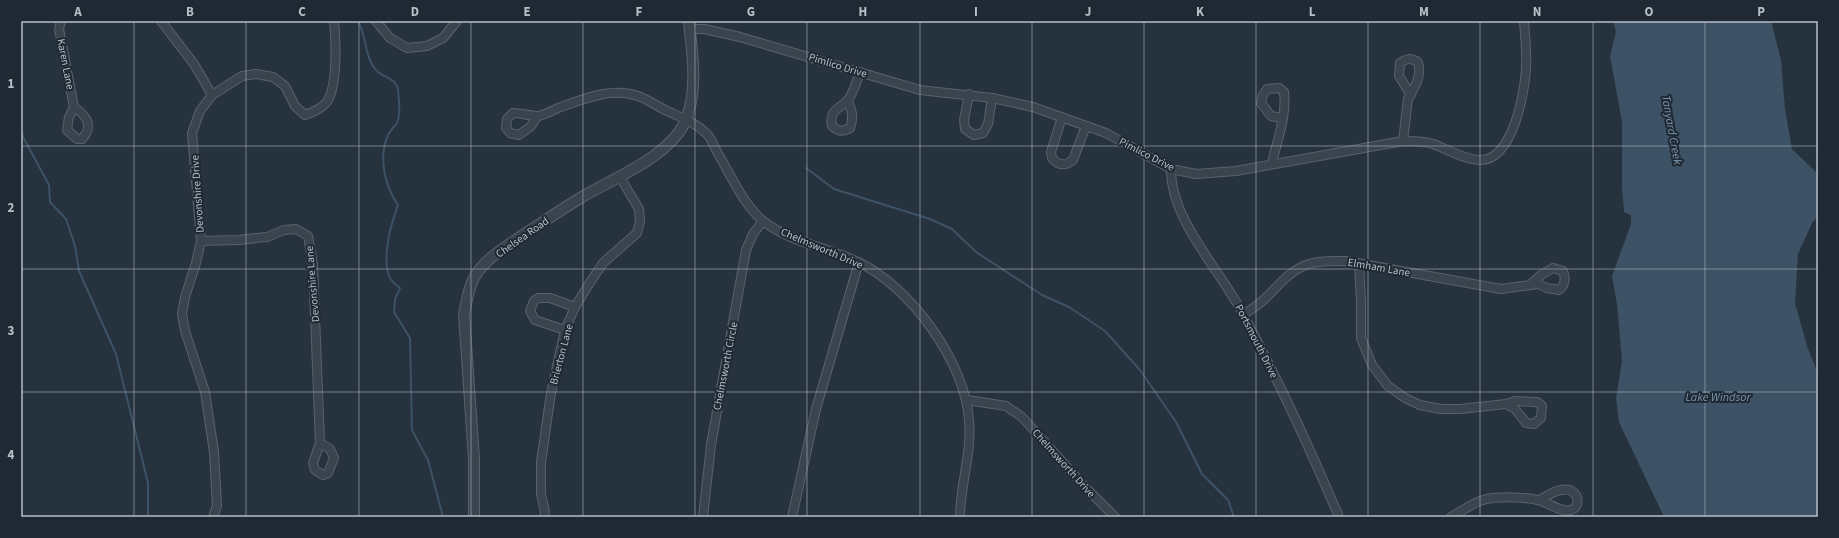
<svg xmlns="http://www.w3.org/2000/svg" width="1839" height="538" viewBox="0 0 1839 538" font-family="'Source Sans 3',sans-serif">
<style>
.water{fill:#3d5265}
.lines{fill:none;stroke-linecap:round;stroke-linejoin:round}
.stream{stroke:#3d5265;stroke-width:2}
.minor-casing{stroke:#58626c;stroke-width:10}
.tertiary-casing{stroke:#58626c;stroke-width:12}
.minor{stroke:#3a444e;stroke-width:8}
.tertiary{stroke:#3a444e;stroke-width:10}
.grid{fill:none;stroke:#b6bfc9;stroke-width:1;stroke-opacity:0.55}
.labels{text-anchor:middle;stroke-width:4;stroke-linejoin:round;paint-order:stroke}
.street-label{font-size:11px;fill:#b6bfc9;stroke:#1f2933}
.water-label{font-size:12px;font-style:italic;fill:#7893aa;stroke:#1f2933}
.neatline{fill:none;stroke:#b6bfc9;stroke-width:1.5}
.grid-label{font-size:13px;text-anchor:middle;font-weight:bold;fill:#b6bfc9}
</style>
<rect width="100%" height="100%" fill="#26333e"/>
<path class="water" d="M1613,21H1771L1781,60L1785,109L1792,149L1818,174V216L1812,223L1798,254L1795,303L1808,349L1818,373V517H1664L1619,422L1616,398L1622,361L1617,304L1612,276L1631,224V215L1624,212L1622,187V122L1610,56L1616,32Z"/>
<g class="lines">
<g class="stream">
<path d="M358,21C367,36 364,59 378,72C385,78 396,78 398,90C399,99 401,114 397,123C394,127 390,131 388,135C378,158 385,186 398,205C391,224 382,256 389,276C391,281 396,285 400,288L395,299L394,312L410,338L412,430L428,460L443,517"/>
<path d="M21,129L23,137L49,185L50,202L66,219L75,246L79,271L116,354L148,483V517"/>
<path d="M806,168L834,189L930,219L952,229L976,252L1042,295L1069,307L1105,331L1140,370L1176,422L1202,474L1228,500L1234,517"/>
</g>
<defs>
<g id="minor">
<path d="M61,21L59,29L74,107L69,117L67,130L77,139H82C94,126 87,116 74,107"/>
<path d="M161,21L194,64L212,95"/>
<path d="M376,21L390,38L407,48L427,46L443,38L457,21"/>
<path d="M690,29H704L740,37L920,90L992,98L1033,107L1106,133L1171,169L1196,174L1236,171L1403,141C1413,141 1424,141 1433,144C1449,150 1463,159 1479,160C1513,162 1525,91 1526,67C1527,51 1525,36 1524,21"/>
<path d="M969,94L964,120L965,129L974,135L983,133L988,124L992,98"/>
<path d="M848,101C852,111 854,117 850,128C842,132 839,132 832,126C829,110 838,110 847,101C853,95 857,80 860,72"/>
<path d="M538,116L531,126L519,135L510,133L506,128L507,119L513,113C521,113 530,116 538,116C544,115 552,111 558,108C584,99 610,87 638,96C647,99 655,105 663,109C679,117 694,121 707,134C711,138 714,146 717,152C731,175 742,203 763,221C791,243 827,247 858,262C910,286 966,363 969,421C972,453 960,485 960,517"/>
<path d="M1062,117L1051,152L1052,158C1058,166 1066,166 1073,160L1086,126"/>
<path d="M1403,141L1408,99C1415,87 1422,76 1418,62C1411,58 1407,58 1400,63L1399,76L1411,95"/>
<path d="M1272,163C1277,141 1287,115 1284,92L1279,88L1267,89L1263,95L1261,103L1271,116L1282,118"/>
<path d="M1171,169C1171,221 1219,268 1243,314C1278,380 1310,448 1339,517"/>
<path d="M201,241L238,240L267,237L284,230L296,229L308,236L313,265L320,443L313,463L315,470L323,475L328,473L334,458L330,449L320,443"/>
<path d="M1359,264L1361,301V338L1372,365L1388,386L1405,398L1420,405L1441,409H1460L1506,404L1515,409L1526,423L1534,424L1541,418L1542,406L1537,402L1515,401L1506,404"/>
<path d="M1243,314C1270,302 1282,272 1309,264C1320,260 1333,261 1346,261L1501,289L1538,284L1547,288L1559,290C1565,285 1566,278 1563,271L1553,268L1541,275L1531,284"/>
<path d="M565,330L535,320L530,311L534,301L538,298H550L575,307"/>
<path d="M967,400L1006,406L1022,417L1085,487L1115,517"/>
<path d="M213,517L217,506L214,452L205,392L185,331L182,314L185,297L196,263L201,241L192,133L200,111L212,95L242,76L256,74L273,77L285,86L295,106L305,115C313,112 319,110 326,103C338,88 336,40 334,21"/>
<path d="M544,517L545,512L541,494V462L551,393L565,330L575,307L589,284L603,263L637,233L640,221L639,209L620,177"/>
<path d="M703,517L711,445L746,250L753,234L763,221"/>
<path d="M792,517L816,409L859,262"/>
<path d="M1451,517C1461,512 1472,503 1483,500C1497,496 1524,497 1538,500C1547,502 1555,509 1564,510C1583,514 1582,486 1561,490C1553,491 1546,497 1539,500"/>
</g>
<path id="tertiary" d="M474,517V459L464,314C467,301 468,288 475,276C485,259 507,246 523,235C543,222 562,209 582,197C614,178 674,155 687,117C698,86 692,53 689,21"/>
</defs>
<use href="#minor" class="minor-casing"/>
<use href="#tertiary" class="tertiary-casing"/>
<use href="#minor" class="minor"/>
<use href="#tertiary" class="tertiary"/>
</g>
<path class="grid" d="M134,21V517M246,21V517M359,21V517M471,21V517M583,21V517M695,21V517M807,21V517M920,21V517M1032,21V517M1144,21V517M1256,21V517M1368,21V517M1480,21V517M1593,21V517M1705,21V517M21,146H1818M21,269H1818M21,392H1818"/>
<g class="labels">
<g class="street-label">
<text transform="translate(66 64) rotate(79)" y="4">Karen Lane</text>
<text transform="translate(838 65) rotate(17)" y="4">Pimlico Drive</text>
<text transform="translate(1147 154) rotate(27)" y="4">Pimlico Drive</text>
<text transform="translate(197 194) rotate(-94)" y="4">Devonshire Drive</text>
<text transform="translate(522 237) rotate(-35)" y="4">Chelsea Road</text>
<text transform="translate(822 248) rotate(23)" y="4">Chelmsworth Drive</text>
<text transform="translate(1379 267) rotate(10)" y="4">Elmham Lane</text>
<text transform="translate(312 284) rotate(-95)" y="4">Devonshire Lane</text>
<text transform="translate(1257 341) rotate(63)" y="4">Portsmouth Drive</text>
<text transform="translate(561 354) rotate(-75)" y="4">Brierton Lane</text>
<text transform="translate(725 366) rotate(-79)" y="4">Chelmsworth Circle</text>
<text transform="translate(1064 463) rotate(48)" y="4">Chelmsworth Drive</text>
</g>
<g class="water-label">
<text transform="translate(1672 130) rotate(80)" y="4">Tanyard Creek</text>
<text x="1718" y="401">Lake Windsor</text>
</g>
</g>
<rect width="1839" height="538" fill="none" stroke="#1f2933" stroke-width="44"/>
<rect x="22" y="22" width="1795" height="494" class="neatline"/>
<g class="grid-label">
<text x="78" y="16">A</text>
<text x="190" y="16">B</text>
<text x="302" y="16">C</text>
<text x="415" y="16">D</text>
<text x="527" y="16">E</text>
<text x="639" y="16">F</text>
<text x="751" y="16">G</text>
<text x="863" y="16">H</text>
<text x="976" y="16">I</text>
<text x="1088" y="16">J</text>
<text x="1200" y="16">K</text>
<text x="1312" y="16">L</text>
<text x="1424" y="16">M</text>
<text x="1537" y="16">N</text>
<text x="1649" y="16">O</text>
<text x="1761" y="16">P</text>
<text x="11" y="88">1</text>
<text x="11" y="212">2</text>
<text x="11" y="335">3</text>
<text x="11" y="459">4</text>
</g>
</svg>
